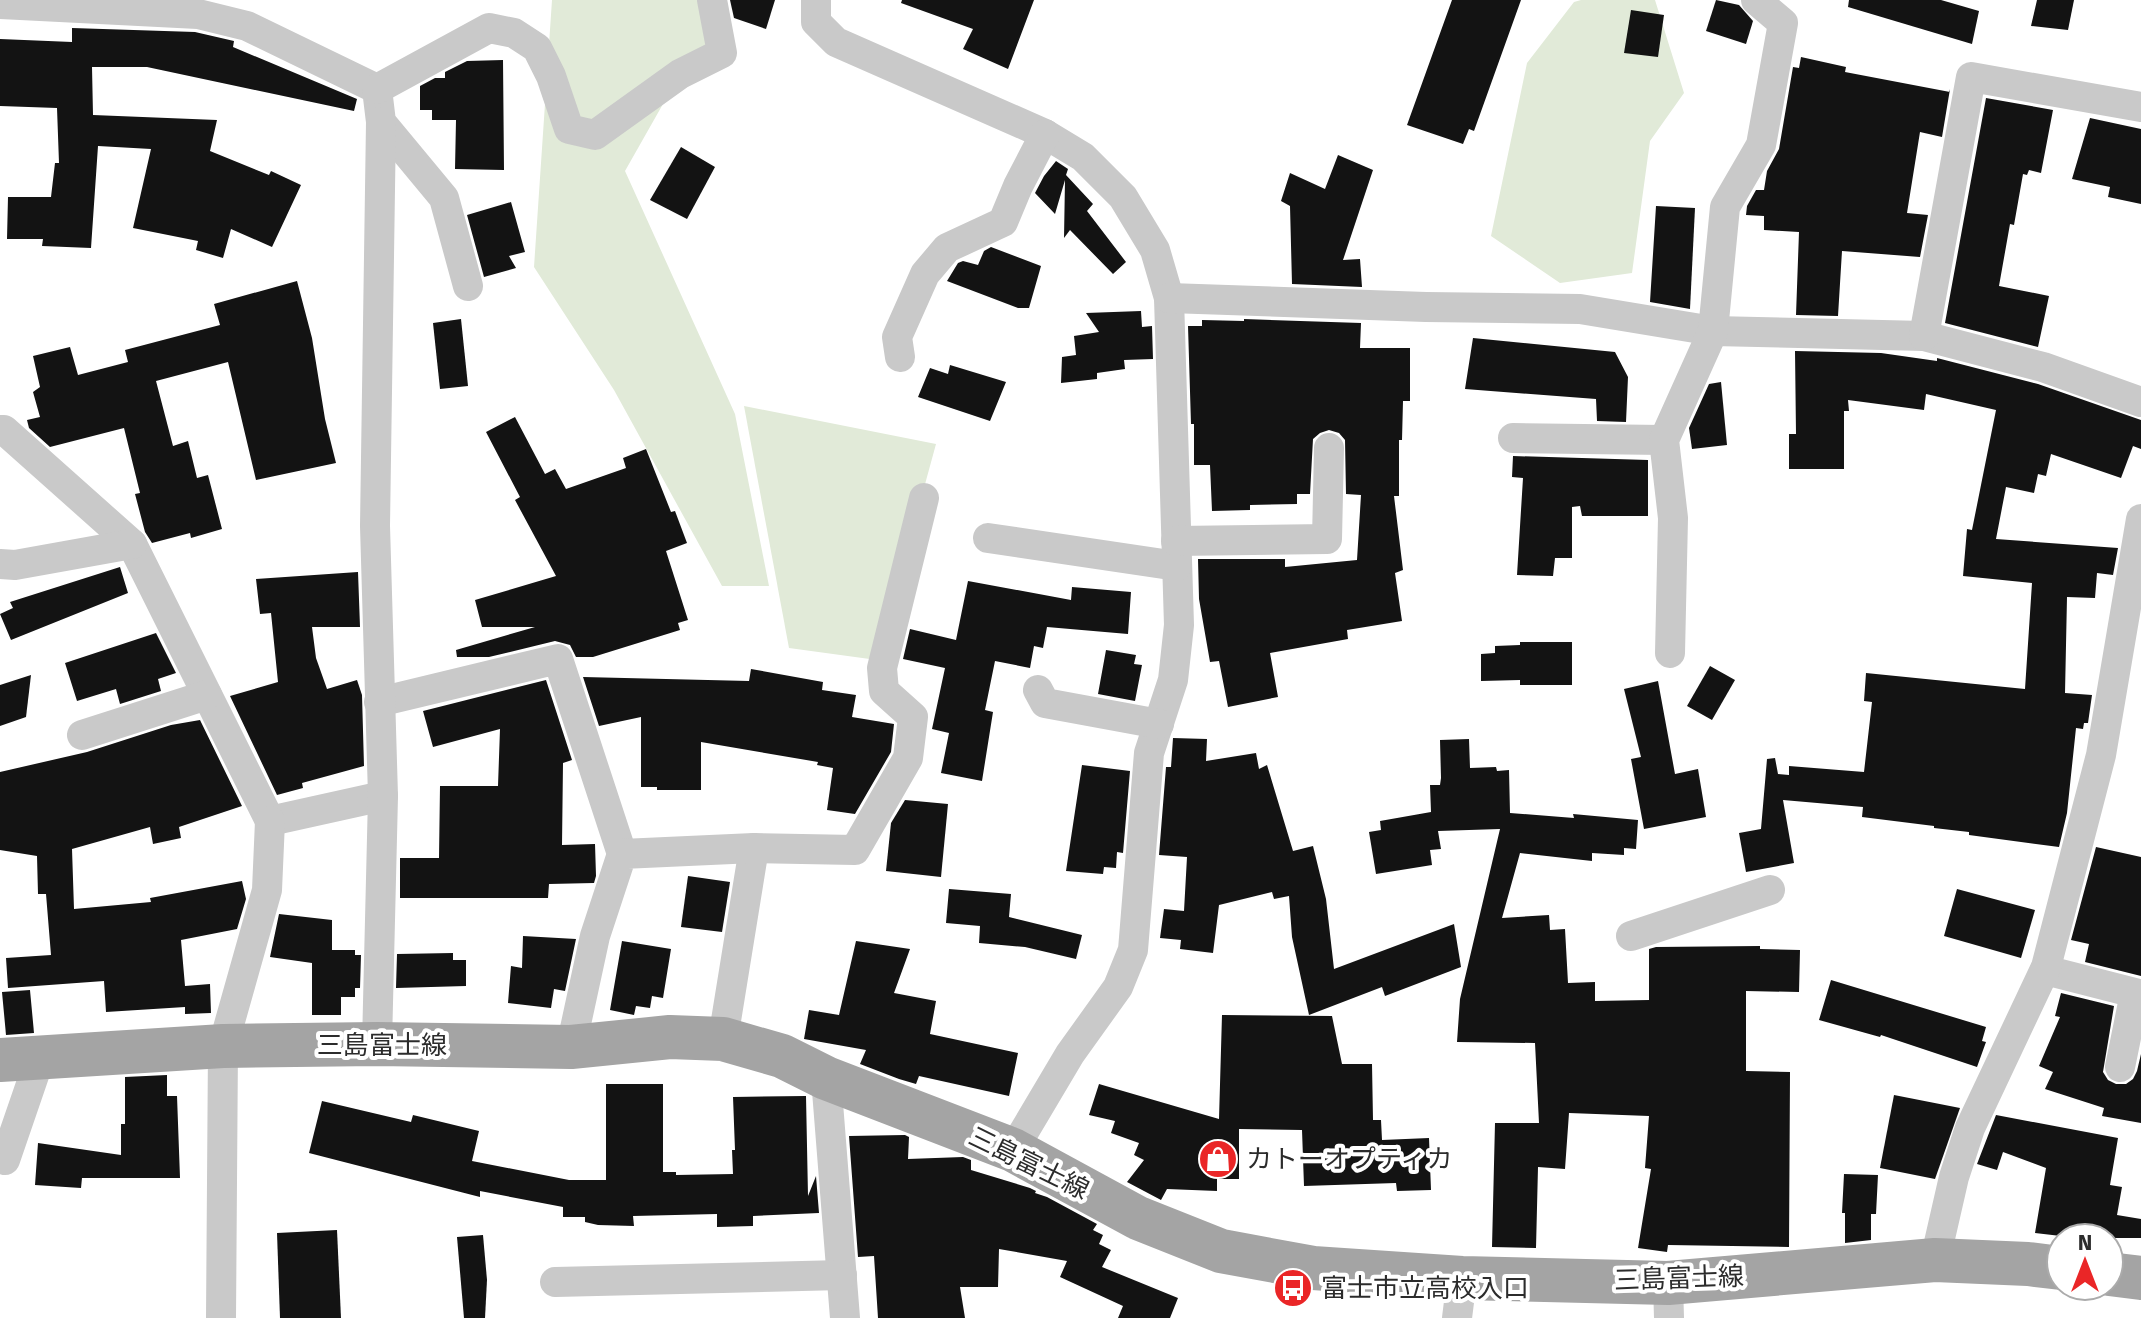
<svg xmlns="http://www.w3.org/2000/svg" width="2141" height="1318" viewBox="0 0 2141 1318" font-family="'Fira Sans','Noto Sans JP',sans-serif">
<style>
.green{fill:#e1ead8}
.building{fill:#131313}
.lines{fill:none;stroke-linecap:round;stroke-linejoin:round}
.street{stroke:#c9c9c9;stroke-width:30}
.primary{stroke:#a4a4a4;stroke-width:44}
.labels{text-anchor:middle;stroke-width:8;stroke-linejoin:round;paint-order:stroke}
.street-label{font-size:26px;fill:#2c2c2c;stroke:#fff}
.poi-label{font-size:26px;fill:#2c2c2c;stroke:#fff;text-anchor:start}
</style>
<rect width="100%" height="100%" fill="#fff"/>
<g class="green">
<path d="M552,0H712L722,53L680,74L625,171L735,414L769,586H722L614,390L534,267Z"/>
<path d="M1581,0H1655L1684,93L1650,141L1632,273L1560,283L1491,236L1527,63L1574,2Z"/>
<path d="M744,406L936,444L877,660L789,648Z"/>
</g>
<g class="building">
<path d="M730,0H775L766,29L734,18Z"/>
<path d="M902,0H1034L1008,69L963,49L973,29L901,3Z"/>
<path d="M1452,0H1521L1474,131L1469,129L1463,144L1407,125Z"/>
<path d="M1716,0L1739,5L1753,21L1746,44L1706,31Z"/>
<path d="M1849,0H1941L1979,11L1972,44L1848,7Z"/>
<path d="M2037,0H2074L2068,30L2031,26Z"/>
<path d="M1631,10L1664,15L1658,57L1624,53Z"/>
<path d="M72,28L195,32L234,41L233,47L357,99L354,111L147,67H92L93,115L217,120L210,151L269,175L271,171L301,185L272,247L231,229L223,258L196,250L198,241L133,228L151,149L98,146L91,248L42,246L43,239H7L8,197H51L55,163H59L57,108L0,106V39L72,42Z"/>
<path d="M1801,57L1846,67L1845,72L1950,92V89L1942,137L1920,132L1907,213L1928,215L1920,257L1842,251L1838,316L1796,315L1799,232L1764,230V216L1746,215L1747,206L1756,190H1764L1767,171L1779,149L1793,67L1799,68Z"/>
<path d="M503,60L504,170L455,169L456,120H432V110H420V86L435,78H445V72L467,61Z"/>
<path d="M1986,98L2053,110L2041,173L2029,170L2027,175L2023,174L2014,225L2010,224L1999,286L2049,296L2038,347L1945,323Z"/>
<path d="M2090,118L2141,129V204L2108,197L2110,187L2072,179Z"/>
<path d="M681,147L715,167L687,219L650,200Z"/>
<path d="M1338,155L1373,170L1343,260L1360,259L1362,287L1292,284L1290,206L1281,201L1290,173L1325,189Z"/>
<path d="M1056,161L1068,169L1066,175L1093,204L1087,211L1126,262L1113,274L1070,230L1064,238L1065,180L1055,214L1035,193L1044,176Z"/>
<path d="M511,202L525,252L509,256L516,268L484,277L467,215Z"/>
<path d="M1656,206L1695,208L1690,309L1650,302Z"/>
<path d="M991,247L1041,266L1029,308H1018L947,281L958,263L963,261L978,265L984,251Z"/>
<path d="M297,281L312,338L325,419L336,463L256,480L228,362L156,381L173,446L188,441L197,478L208,475L222,529L191,538L190,533L152,543L145,532L135,494L140,493L124,428L50,447L29,428L27,420L40,417L33,392L40,387L33,356L70,347L78,375L128,362L125,350L220,325L214,304Z"/>
<path d="M1141,311L1142,327L1152,326L1153,359L1124,360L1125,369L1097,373V379L1061,383L1062,357L1076,355L1074,336L1099,332L1086,313Z"/>
<path d="M461,319L468,386L440,389L433,323Z"/>
<path d="M1244,319L1361,323L1360,348H1410V401H1403L1402,440H1399V496H1394L1403,570L1395,573L1402,621L1347,630L1348,639L1270,653L1278,697L1228,707L1219,661L1210,662L1199,599L1198,559H1285V567L1357,560L1361,495L1346,494L1345,440L1339,433L1329,430L1320,433L1313,439L1310,494H1297V504L1250,505V510L1212,511L1210,465H1194V424H1191L1188,326H1202V320L1244,321Z"/>
<path d="M1473,338L1615,352L1628,377L1626,422L1597,421L1596,399L1465,389Z"/>
<path d="M1795,351L1881,353L1937,361V358L2038,384L2141,420V449L2133,446L2121,478L2051,454L2046,476L2038,474L2034,493L2006,487L1996,539L2118,548L2113,575L2097,573L2095,598L2067,597L2065,693L2092,695L2088,723H2084L2083,729L2076,728L2067,813L2059,847L1969,835V832L1934,828V826L1862,817L1863,807L1783,800L1794,863L1746,872L1739,833L1761,829L1767,759L1775,758L1778,774L1789,775V766L1864,772L1872,702L1864,701L1866,673L2025,689L2032,583L1963,576L1967,529L1972,530L1996,410L1926,394L1924,410L1848,400L1849,411H1844V469H1789V434H1796Z"/>
<path d="M950,365L1006,382L990,421L918,397L930,368L948,374Z"/>
<path d="M1721,382L1727,445L1692,449L1689,428L1709,384Z"/>
<path d="M515,417L545,474L555,469L566,489L626,468L623,458L646,449L671,512L675,511L687,543L666,551L688,620L678,623L680,630L593,657H576L570,645L555,641L489,657H457L456,650L535,627H482L475,600L556,576L515,500L520,497L486,432Z"/>
<path d="M1513,456L1648,460V516H1582L1580,506L1572,507V558H1555L1553,576L1517,575L1523,478L1512,477Z"/>
<path d="M120,567L128,593L11,640L0,614L13,608L10,602Z"/>
<path d="M358,572L360,627H312L316,658L327,689L357,680L362,695L364,766L302,783L303,788L277,795L230,696L278,682L271,613L260,614L256,579Z"/>
<path d="M968,581L1071,600L1072,587L1131,592L1128,634L1047,627L1043,648L1034,646L1030,668L995,661L985,710L993,712L982,781L941,773L949,733L932,729L945,668L903,659L910,629L956,640Z"/>
<path d="M156,633L176,673L158,679L161,691L120,704L116,689L77,701L65,663Z"/>
<path d="M1520,642H1572V685H1520V680L1481,681V654L1495,653V646L1520,645Z"/>
<path d="M1106,650L1136,655L1134,664L1142,665L1135,701L1098,694Z"/>
<path d="M1710,666L1735,680L1712,720L1687,706Z"/>
<path d="M751,669L823,682L822,690L856,695L852,717L894,724L891,752L855,814L827,810L833,768L817,765L818,762L701,742V790H657V787H641V717L599,726L583,677L749,681Z"/>
<path d="M31,675L26,717L0,726V685Z"/>
<path d="M546,680L572,760L563,763L562,845L595,844L596,876L594,883L549,884L548,898H400V858H439L440,786H498L500,729L433,747L423,711Z"/>
<path d="M1658,681L1675,774L1698,769L1706,817L1644,829L1631,759L1641,757L1624,689Z"/>
<path d="M200,720L242,806L179,827L181,838L153,844L150,827L72,849L74,909L151,902L150,898L242,881L246,899L237,929L181,940L185,986L210,984L211,1013L185,1014V1007L106,1012L104,981L8,988L6,958L51,955L46,894H38L37,856L0,850V772L87,752L171,725Z"/>
<path d="M1173,738L1207,739L1206,761L1256,753L1259,769L1267,765L1293,851L1313,846L1326,899L1334,969L1454,924L1461,967L1385,996L1382,987L1309,1015L1292,937L1289,896L1274,899L1272,892L1219,905L1213,953L1180,949L1181,940L1160,938L1164,909L1184,911L1187,857L1159,855L1166,767H1171Z"/>
<path d="M1469,739L1470,768L1496,767L1497,771L1509,770L1510,813L1574,818L1573,814L1638,820L1636,849L1624,848V855L1592,853V861L1520,853L1502,918L1549,915L1550,930L1565,929L1568,983L1595,982V1001L1649,1000V949L1656,947L1760,946V949L1800,950L1799,992L1746,991V1071L1790,1072L1789,1247L1668,1245L1667,1252L1638,1248L1651,1169L1645,1168L1649,1116L1569,1113L1565,1169L1538,1167L1536,1248L1492,1247L1495,1123H1539L1535,1043L1457,1042L1460,999L1500,829L1438,831L1441,849L1430,850L1432,865L1376,874L1369,832L1381,830L1380,821L1431,812L1430,785H1440L1441,778L1440,740Z"/>
<path d="M1082,765L1130,771L1123,853L1117,852L1116,868L1104,867L1103,874L1066,871Z"/>
<path d="M905,800L948,804L941,877L886,871L891,823Z"/>
<path d="M2096,847L2141,857V976L2085,962L2089,944L2071,940Z"/>
<path d="M688,876L730,882L722,932L681,927Z"/>
<path d="M949,889L1011,894L1009,917L1082,935L1076,959L1025,947L979,943L980,926L946,923Z"/>
<path d="M1957,889L2035,910L2021,958L1944,936Z"/>
<path d="M279,914L332,920V950H355V955H361L360,988H355V997H341V1015H312V963L270,957Z"/>
<path d="M523,936L576,939L565,991L554,989L551,1008L508,1003L511,966L522,968Z"/>
<path d="M622,941L671,949L663,998L652,996L650,1008L636,1006L634,1015L610,1010Z"/>
<path d="M856,941L910,949L894,993L936,1001L930,1034L1018,1053L1009,1096L919,1076L916,1084L899,1079L860,1064L866,1050L804,1039L809,1010L839,1015Z"/>
<path d="M453,953V960H466V986L396,988L397,954Z"/>
<path d="M1831,980L1986,1027L1982,1041L1986,1042L1977,1067L1881,1035L1880,1037L1819,1020Z"/>
<path d="M30,990L34,1033L6,1035L2,992Z"/>
<path d="M2061,993L2114,1006L2103,1072L2108,1080L2116,1084H2126L2133,1079L2137,1071L2141,1054V1123L2102,1116L2104,1108L2045,1089L2053,1072L2039,1066L2060,1017L2055,1016Z"/>
<path d="M1222,1015L1332,1016L1342,1064H1372L1373,1120H1381L1382,1140L1429,1138L1431,1190L1397,1191L1396,1183L1304,1186L1302,1130L1239,1129V1179H1217V1191L1167,1189L1161,1200L1127,1182L1144,1160L1134,1155L1139,1143L1111,1133L1115,1121L1089,1115L1099,1084L1219,1119Z"/>
<path d="M167,1075V1096H177L180,1178H82L81,1188L35,1185L38,1143L121,1155V1124H125V1077Z"/>
<path d="M606,1084H663V1172H676V1175L733,1174L732,1150H735L733,1097L806,1096L808,1196L816,1176L819,1213L753,1216V1226L717,1227V1214L633,1216L634,1226L598,1225L585,1222V1217H563V1207L480,1191V1197L309,1153L322,1101L411,1122L413,1115L479,1131L472,1161L569,1180H606Z"/>
<path d="M1894,1095L1960,1108L1935,1179L1880,1168Z"/>
<path d="M1996,1115L2118,1138L2110,1185L2122,1187L2117,1215L2141,1219V1238H2078L2035,1233L2046,1168L2003,1152L1997,1170L1977,1164Z"/>
<path d="M905,1135L909,1137L908,1159L963,1157L971,1160V1170L1030,1188L1036,1191L1035,1193L1047,1197L1097,1224L1093,1230L1103,1235L1099,1244L1111,1250L1102,1267L1178,1298L1170,1318H1118L1123,1306L1060,1277L1067,1261L999,1249L998,1287H960L965,1318H878L874,1256L858,1257L849,1136Z"/>
<path d="M1844,1174L1878,1175L1876,1214H1871V1240L1845,1243V1213H1842Z"/>
<path d="M337,1230L341,1318H280L277,1233Z"/>
<path d="M483,1235L487,1280L485,1318H464L457,1237Z"/>
</g>
<g class="lines">
<g class="street">
<path d="M816,0V22L836,42L1045,134L1083,157L1123,197L1155,250L1169,298L1179,625L1173,680L1149,753L1133,950L1118,987L1070,1054L1013,1150"/>
<path d="M0,4L198,14L247,26L377,89L381,122L444,198L468,286"/>
<path d="M377,89L489,28L514,33L537,48L551,76L569,129L595,135L680,74L722,53L712,0"/>
<path d="M1169,298L1426,307L1580,309L1713,331L1924,336L2043,367L2141,402"/>
<path d="M1924,336L1971,77L2141,107"/>
<path d="M900,357L897,337L925,274L947,248L1003,222L1018,186L1045,134"/>
<path d="M0,430H4L132,544L270,821L383,796"/>
<path d="M1513,438L1664,440"/>
<path d="M988,538L1177,566"/>
<path d="M1176,541L1327,539L1329,448"/>
<path d="M0,564L15,565L132,544"/>
<path d="M1670,653L1673,518L1664,440L1713,331L1725,207L1761,145L1783,23L1756,0"/>
<path d="M1038,690L1045,703L1159,724"/>
<path d="M379,702L558,659L622,854"/>
<path d="M82,735L207,695"/>
<path d="M1631,936L1770,890"/>
<path d="M2045,970L2135,993L2120,1067"/>
<path d="M723,1039L754,848"/>
<path d="M377,1044L383,796L375,526L381,122"/>
<path d="M571,1047L595,936L622,854L754,848L855,850L908,758L913,717L884,691L882,668L924,498"/>
<path d="M826,1078L845,1318"/>
<path d="M5,1160L40,1058"/>
<path d="M1935,1260L1954,1177L1970,1128L2046,967L2101,755L2141,519"/>
<path d="M555,1282L842,1275"/>
<path d="M1668,1283L1669,1318"/>
<path d="M221,1318L223,1046L267,890L270,821"/>
<path d="M1457,1318L1462,1278"/>
</g>
<g class="primary">
<path d="M0,1060L223,1046L377,1044L571,1047L670,1037L723,1039L782,1056L826,1078L1013,1150L1138,1218L1221,1251L1313,1268L1462,1278L1668,1283L1935,1260L2028,1264L2061,1268"/>
<path d="M2109,1274L2141,1278"/>
</g>
</g>
<defs>
<symbol id="shop-disc" viewBox="-11 -11 22 22"><circle r="9.5" fill="#ea2627" stroke="#fff"/><path d="M-5-2.5h2.3a2.7 3.5 0 0 1 5.4 0H5L5.5 6h-11ZM-1.5-2.5h3a1.5 2.3 0 0 0-3 0Z" fill="#fff"/></symbol>
<symbol id="bus-disc" viewBox="-11 -11 22 22"><circle r="9.5" fill="#ea2627" stroke="#fff"/><path d="M-5-6H5V4H4V6H2V4H-2V6H-4V4H-5ZM-3.5-4V0h7V-4ZM-3.5 1.2v1.5H-2V1.2ZM2 1.2v1.5H3.5V1.2Z" fill="#fff"/></symbol>
</defs>
<g fill-rule="evenodd">
<use href="#shop-disc" x="1196" y="1137" width="44" height="44"/>
<use href="#bus-disc" x="1271" y="1266" width="44" height="44"/>
</g>
<g class="labels">
<g class="street-label">
<text x="382" y="1054">三島富士線</text>
<text transform="translate(1029 1163) rotate(26)" y="9">三島富士線</text>
<text transform="translate(1679 1278) rotate(-2)" y="9">三島富士線</text>
</g>
<g class="poi-label">
<text x="1246" y="1168">カトーオプティカ</text>
<text x="1321" y="1297">富士市立高校入口</text>
</g>
</g>
<g transform="translate(2085 1262)"><circle r="38" fill="#ffffff" stroke="#ababab" stroke-width="2"/>
<path d="M0-6L14 30L0 20L-14 30Z" fill="#ea2627"/>
<text y="-12" font-size="22" font-weight="bold" text-anchor="middle" fill="#2c2c2c">N</text>
</g>
</svg>
